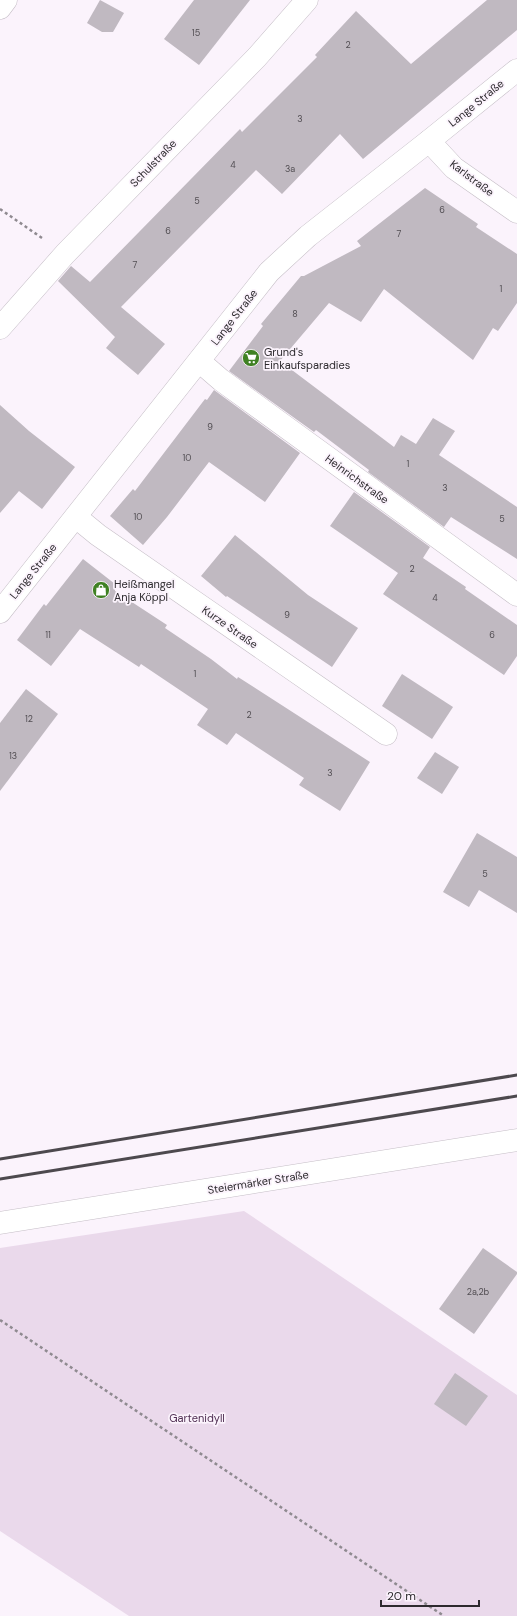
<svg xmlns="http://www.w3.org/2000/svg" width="517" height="1616" viewBox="0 0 517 1616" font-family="'DM Sans',sans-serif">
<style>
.green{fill:#ead9eb}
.building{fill:#c0b9c1}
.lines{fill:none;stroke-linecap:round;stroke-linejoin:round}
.street-casing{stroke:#c5bec6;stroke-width:23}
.path{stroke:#8f8a90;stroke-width:2.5;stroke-dasharray:3 3;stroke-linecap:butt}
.street{stroke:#fff;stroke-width:22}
.rail{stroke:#4d494e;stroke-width:3}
.labels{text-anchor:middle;stroke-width:3.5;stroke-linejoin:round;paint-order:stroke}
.number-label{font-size:9px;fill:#524e53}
.street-label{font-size:11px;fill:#2d2a2e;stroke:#fbf3fc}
.poi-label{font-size:11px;fill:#2d2a2e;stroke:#fbf3fc;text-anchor:start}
.park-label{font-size:11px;fill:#502f53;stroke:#fbf3fc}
</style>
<rect width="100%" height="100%" fill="#fbf3fc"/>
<path class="green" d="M244,1211L517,1395V1616H129L0,1531V1248Z"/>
<g class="building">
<path d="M100,0L124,13L113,32H102L87,23Z"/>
<path d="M194,0H250L199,65L164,39Z"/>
<path d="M487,0H517V30L363,159L340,134L282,194L256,170L121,307L165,344L138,375L106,348L115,337L58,281L71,266L90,282L240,129L242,132L317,57L315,55L356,11L411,64Z"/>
<path d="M425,188L478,224L476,227L517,254V303L498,331L493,328L473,360L384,289L361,322L329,303L280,361L394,447L401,435L416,444L433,418L455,431L439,455L517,507V559L451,517L444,527L368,472L369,470L316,430L314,432L229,371L263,326L261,324L301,276H304L361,246L357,241Z"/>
<path d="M214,390L300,453L265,502L209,462L167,517L143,545L110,516L133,489L135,491L205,399L207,400Z"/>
<path d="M0,405L29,431L75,467L42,509L19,491L0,513Z"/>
<path d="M354,492L430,547L423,558L466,587L465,589L517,625V656L504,675L383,594L398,573L330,526Z"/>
<path d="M235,535L308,595L358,628L332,667L227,596L226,597L201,576Z"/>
<path d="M83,559L115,584V591L167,625L165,628L211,659L237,679L238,677L370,762L340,811L299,785L304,778L236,733L227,745L197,725L208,709L141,664L139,667L80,629L51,666L17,640L44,604L46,606Z"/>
<path d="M402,674L453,707L432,739L382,706Z"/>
<path d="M26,689L58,714L0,791V723Z"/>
<path d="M435,752L459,767L442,794L417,778Z"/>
<path d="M477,833L517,857V913L479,890L469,907L443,892Z"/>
<path d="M483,1248L517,1272V1274L474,1334L439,1309Z"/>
<path d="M455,1373L488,1396L466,1426L434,1404Z"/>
</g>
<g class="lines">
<defs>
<g id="street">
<path d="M0,8L6,0"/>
<path d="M429,141L454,168L517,212"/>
<path d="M0,328L65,254L257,57L307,0"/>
<path d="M199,361L221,380L517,595"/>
<path d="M76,517L98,535L386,734"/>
<path d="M0,612L269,272L308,236L429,141L517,70"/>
<path d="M0,1223L517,1140"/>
</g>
</defs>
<use href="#street" class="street-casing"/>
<g class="path">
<path d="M0,209L42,238"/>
<path d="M0,1320L444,1616"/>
</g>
<use href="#street" class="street"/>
<g class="rail">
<path d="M0,1159L517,1075"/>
<path d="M0,1179L517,1096"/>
</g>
</g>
<defs>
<symbol id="supermarket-disc" viewBox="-11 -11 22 22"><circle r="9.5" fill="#3f8123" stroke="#fbf3fc"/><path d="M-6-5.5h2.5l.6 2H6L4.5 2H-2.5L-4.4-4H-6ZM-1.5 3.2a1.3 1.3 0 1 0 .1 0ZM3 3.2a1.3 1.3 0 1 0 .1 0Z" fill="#fff"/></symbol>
<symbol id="shop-disc" viewBox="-11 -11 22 22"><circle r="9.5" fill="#3f8123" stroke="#fbf3fc"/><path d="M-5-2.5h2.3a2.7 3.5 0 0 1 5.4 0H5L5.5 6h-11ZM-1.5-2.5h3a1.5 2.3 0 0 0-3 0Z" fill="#fff"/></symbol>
</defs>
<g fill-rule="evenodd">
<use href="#supermarket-disc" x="241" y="348" width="20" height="20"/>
<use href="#shop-disc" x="91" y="580" width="20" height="20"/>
</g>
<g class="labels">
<g class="number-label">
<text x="196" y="36">15</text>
<text x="348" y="48">2</text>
<text x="300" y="122">3</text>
<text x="233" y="168">4</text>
<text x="290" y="172">3a</text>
<text x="197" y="204">5</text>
<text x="442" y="213">6</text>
<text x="168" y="234">6</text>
<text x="399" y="237">7</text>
<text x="135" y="268">7</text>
<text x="501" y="292">1</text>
<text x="295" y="317">8</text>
<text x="210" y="430">9</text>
<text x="187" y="461">10</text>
<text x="408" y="467">1</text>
<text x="445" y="491">3</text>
<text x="138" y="520">10</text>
<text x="502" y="522">5</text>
<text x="412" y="572">2</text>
<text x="435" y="601">4</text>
<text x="287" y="618">9</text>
<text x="48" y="638">11</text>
<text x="492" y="638">6</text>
<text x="195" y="677">1</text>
<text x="249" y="718">2</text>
<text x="29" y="722">12</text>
<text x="13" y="759">13</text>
<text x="330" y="776">3</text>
<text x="485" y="877">5</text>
<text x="478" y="1295">2a,2b</text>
</g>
<g class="street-label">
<text transform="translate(476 103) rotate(-39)" y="4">Lange Straße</text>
<text transform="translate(153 163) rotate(-46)" y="4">Schulstraße</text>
<text transform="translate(472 178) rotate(37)" y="4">Karlstraße</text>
<text transform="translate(234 317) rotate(-52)" y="4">Lange Straße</text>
<text transform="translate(357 479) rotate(36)" y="4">Heinrichstraße</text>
<text transform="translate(33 571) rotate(-51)" y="4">Lange Straße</text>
<text transform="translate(230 627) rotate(35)" y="4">Kurze Straße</text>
<text transform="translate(258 1182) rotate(-9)" y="4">Steiermärker Straße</text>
</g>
<g class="poi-label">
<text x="264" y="356">Grund's<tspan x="264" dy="13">Einkaufsparadies</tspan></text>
<text x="114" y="588">Heißmangel<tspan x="114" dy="13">Anja Köppl</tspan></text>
</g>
<g class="park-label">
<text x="197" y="1422">Gartenidyll</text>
</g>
</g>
<path d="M381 1600v6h98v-6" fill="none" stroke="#2d2a2e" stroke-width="2"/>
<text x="387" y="1600" font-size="12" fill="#2d2a2e" stroke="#fbf3fc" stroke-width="3" paint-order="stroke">20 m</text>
</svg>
